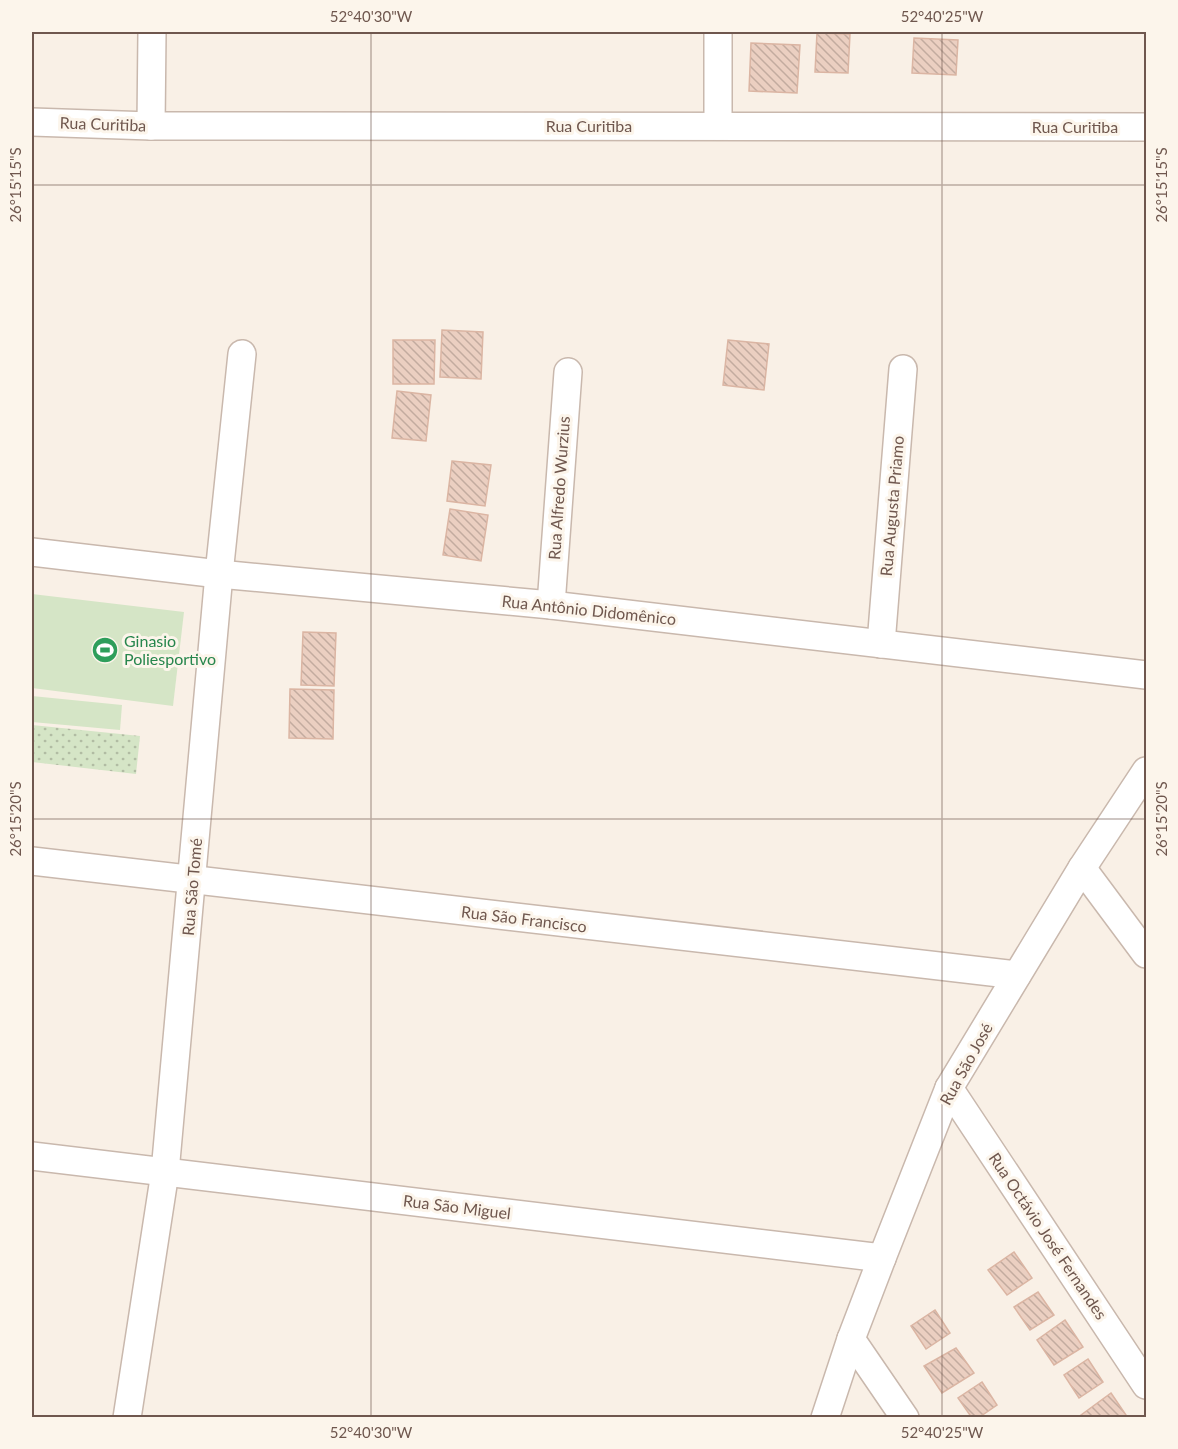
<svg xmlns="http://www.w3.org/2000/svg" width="1178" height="1449" viewBox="0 0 1178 1449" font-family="Lato,sans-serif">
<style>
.green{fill:url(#green-dots)}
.pitch{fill:#d5e5c6}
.building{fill:url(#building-back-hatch);stroke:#dbb5a3;stroke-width:1.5}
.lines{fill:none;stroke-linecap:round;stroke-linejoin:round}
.street-casing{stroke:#c9b8ad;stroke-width:30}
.street{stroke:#fff;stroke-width:27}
.ticks{fill:none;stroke:#6f574e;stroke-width:1.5;stroke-opacity:0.45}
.labels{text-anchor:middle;stroke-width:6;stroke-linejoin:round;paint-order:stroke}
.street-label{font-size:16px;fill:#6f574e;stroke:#fcf5eb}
.leisure-label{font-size:16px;fill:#27864d;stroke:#fcf5eb;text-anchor:start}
.neatline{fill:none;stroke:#6f574e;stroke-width:2}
.ticks-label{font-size:15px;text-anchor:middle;fill:#6f574e}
</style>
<defs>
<pattern id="green-dots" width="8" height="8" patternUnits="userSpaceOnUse" patternTransform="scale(1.5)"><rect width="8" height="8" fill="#d5e5c6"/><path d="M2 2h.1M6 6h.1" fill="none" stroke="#b1bca3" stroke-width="1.8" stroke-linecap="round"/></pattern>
<pattern id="building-back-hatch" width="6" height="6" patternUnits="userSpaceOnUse" patternTransform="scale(1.5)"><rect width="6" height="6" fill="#ebcfc1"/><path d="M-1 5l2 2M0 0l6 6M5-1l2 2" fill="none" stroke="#c3ab9f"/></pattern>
</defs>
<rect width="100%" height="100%" fill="#f9f0e6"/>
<path class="green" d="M32,725L140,736L136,774L32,762Z"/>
<g class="pitch">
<path d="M32,594L184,612L173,706L32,688Z"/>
<path d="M32,696L122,705L120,730L32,722Z"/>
</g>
<g class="building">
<path d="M817,33L850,34L848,73L815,72Z"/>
<path d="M914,38L958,40L956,75L912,73Z"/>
<path d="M751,43L800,45L797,93L749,91Z"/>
<path d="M442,330L483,332L481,379L440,377Z"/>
<path d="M393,340H435L434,384H393Z"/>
<path d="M728,340L769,344L764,390L723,385Z"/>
<path d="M397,391L431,395L426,441L392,438Z"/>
<path d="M452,461L491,465L485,506L447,501Z"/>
<path d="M450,509L488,515L481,561L443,555Z"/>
<path d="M303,632L336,633L334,686L301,685Z"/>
<path d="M290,689L334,690L333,739L289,738Z"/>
<path d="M1014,1252L1032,1278L1007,1295L988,1270Z"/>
<path d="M1038,1292L1054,1315L1030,1330L1014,1307Z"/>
<path d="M935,1310L950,1333L926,1349L911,1326Z"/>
<path d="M1065,1320L1083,1347L1054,1365L1037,1340Z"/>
<path d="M956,1348L974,1373L942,1393L924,1366Z"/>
<path d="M1088,1359L1103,1382L1079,1398L1064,1375Z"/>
<path d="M982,1382L997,1405L978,1418H972L958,1398Z"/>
<path d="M1111,1393L1128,1418H1077Z"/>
</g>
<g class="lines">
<defs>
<g id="street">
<path d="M32,122L151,126L1146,127"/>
<path d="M151,126L152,32"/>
<path d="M718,126V32"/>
<path d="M32,552L219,574L551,605L1146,675"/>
<path d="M551,605L568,372"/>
<path d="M881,644L903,369"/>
<path d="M32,861L1017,975"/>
<path d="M1082,868L1146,954"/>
<path d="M949,1088L1146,1385"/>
<path d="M32,1156L882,1258"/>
<path d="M851,1339L905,1418"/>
<path d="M127,1418L165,1172L219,574L242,354"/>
<path d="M825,1418L851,1339L882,1258L949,1088L1082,868L1146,771"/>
</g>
</defs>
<use href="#street" class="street-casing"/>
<use href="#street" class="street"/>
</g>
<path class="ticks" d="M371,32V1418M942,32V1418M32,185H1146M32,819H1146"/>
<defs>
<symbol id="stadium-disc" viewBox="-11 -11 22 22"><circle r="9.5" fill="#2e9e5b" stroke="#fcf5eb"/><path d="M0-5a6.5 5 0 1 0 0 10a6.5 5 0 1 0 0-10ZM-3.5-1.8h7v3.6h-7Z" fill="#fff"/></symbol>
</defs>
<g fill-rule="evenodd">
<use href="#stadium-disc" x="90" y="635" width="30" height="30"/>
</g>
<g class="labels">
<g class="street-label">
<text transform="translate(103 124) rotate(2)" y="6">Rua Curitiba</text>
<text x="589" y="132">Rua Curitiba</text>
<text x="1075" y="133">Rua Curitiba</text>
<text transform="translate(559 488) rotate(-86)" y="6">Rua Alfredo Wurzius</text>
<text transform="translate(892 506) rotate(-85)" y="6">Rua Augusta Priamo</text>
<text transform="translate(589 610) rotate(6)" y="6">Rua Antônio Didomênico</text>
<text transform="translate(192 887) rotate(-85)" y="6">Rua São Tomé</text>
<text transform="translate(524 919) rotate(7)" y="6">Rua São Francisco</text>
<text transform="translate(966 1064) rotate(-61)" y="6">Rua São José</text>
<text transform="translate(457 1207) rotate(7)" y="6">Rua São Miguel</text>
<text transform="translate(1048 1236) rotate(56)" y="6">Rua Octávio José Fernandes</text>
</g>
<g class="leisure-label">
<text x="124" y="647">Ginasio<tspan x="124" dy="18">Poliesportivo</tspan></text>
</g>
</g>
<rect width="1178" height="1449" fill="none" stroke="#fcf5eb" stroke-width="66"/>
<rect x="33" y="33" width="1112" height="1383" class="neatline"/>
<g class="ticks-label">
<text x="371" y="22">52°40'30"W</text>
<text x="942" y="22">52°40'25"W</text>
<text transform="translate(16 185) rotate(-90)" y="5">26°15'15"S</text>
<text transform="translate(1162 185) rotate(-90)" y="5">26°15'15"S</text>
<text transform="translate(16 819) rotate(-90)" y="5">26°15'20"S</text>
<text transform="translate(1162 819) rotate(-90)" y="5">26°15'20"S</text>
<text x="371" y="1438">52°40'30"W</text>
<text x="942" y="1438">52°40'25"W</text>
</g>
</svg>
